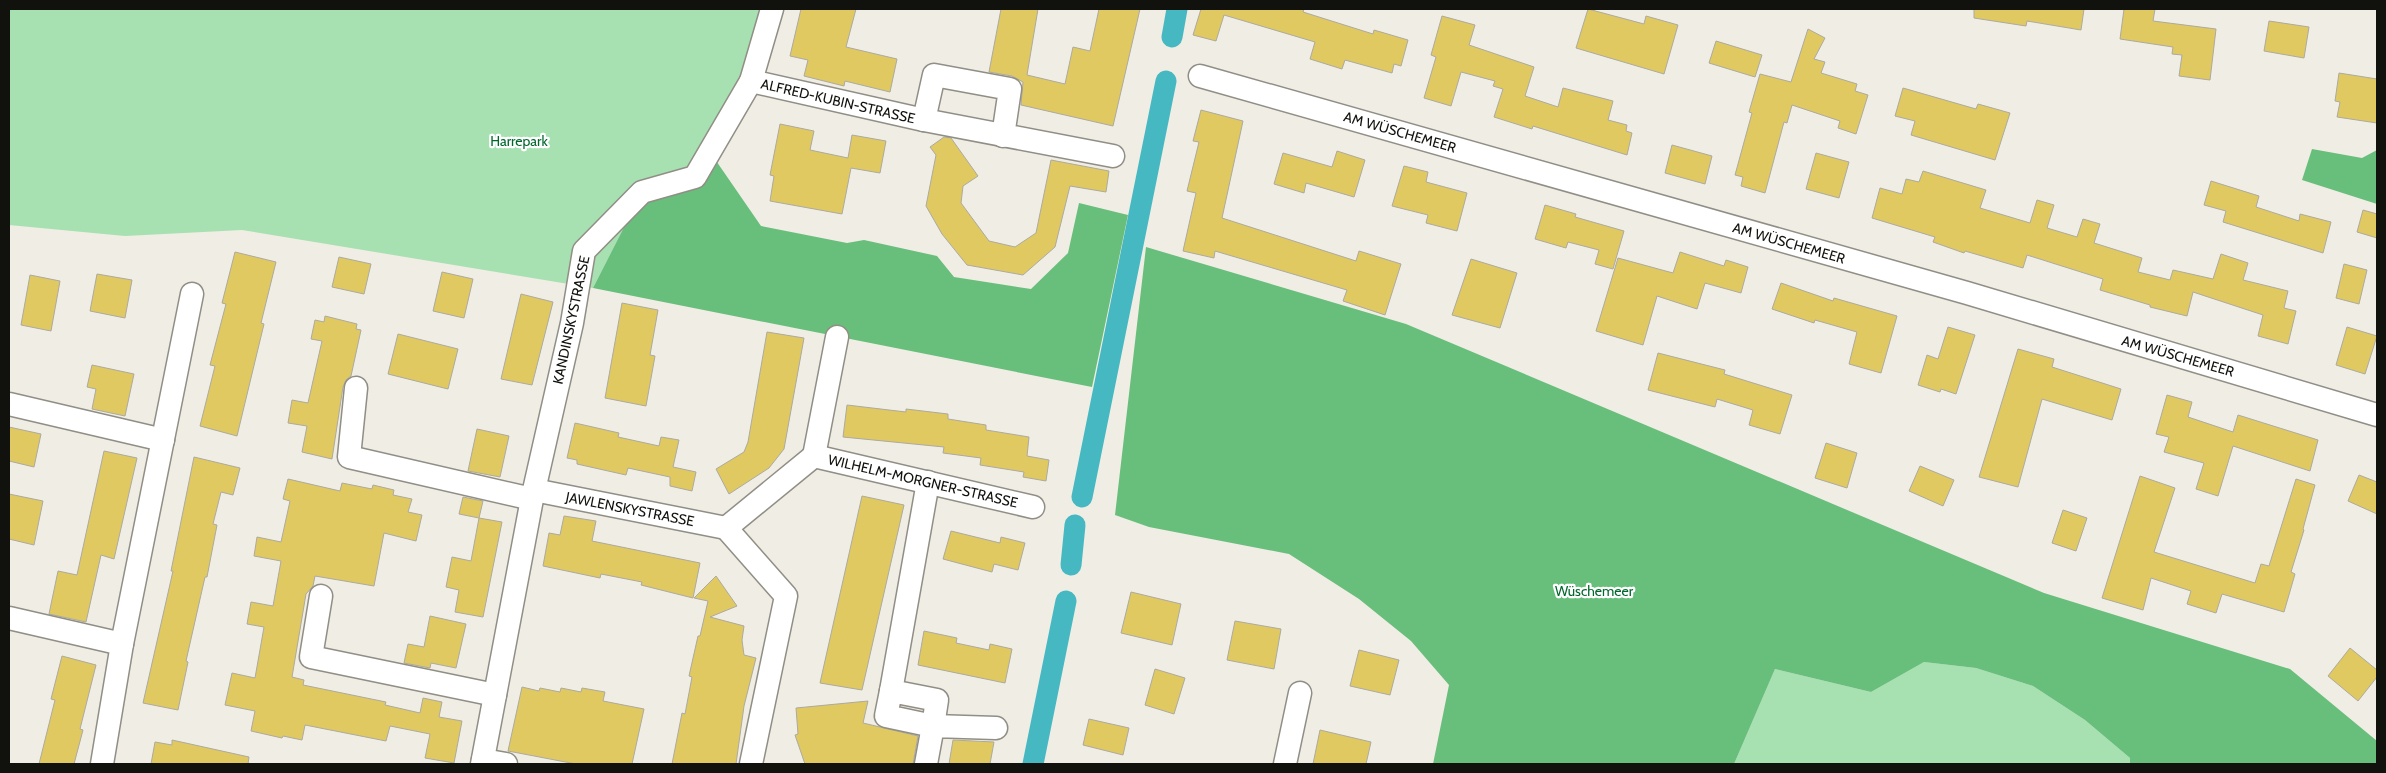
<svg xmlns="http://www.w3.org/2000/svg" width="2386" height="773" viewBox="0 0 2386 773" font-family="Cabin,sans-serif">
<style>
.green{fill:#a7e0b1}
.forest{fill:#68be7b}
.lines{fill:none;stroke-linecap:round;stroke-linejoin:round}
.canal{stroke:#46b8c2;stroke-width:21}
.building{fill:#e0c960;stroke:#acaaa1}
.street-casing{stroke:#908e85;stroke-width:25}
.street{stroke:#fff;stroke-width:22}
.labels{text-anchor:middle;stroke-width:4.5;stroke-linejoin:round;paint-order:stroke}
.street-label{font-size:14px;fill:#11110d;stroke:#fff}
.park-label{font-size:14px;fill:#01682c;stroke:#fff}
</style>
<rect width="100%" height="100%" fill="#f0ede4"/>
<g class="green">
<path d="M9,9H772L695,177L642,192L593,288L242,230L125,236L9,225Z"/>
<path d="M1924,662L1976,668L2033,686L2085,720L2130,758V764H1734L1775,669L1871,692Z"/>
</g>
<g class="forest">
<path d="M2312,149L2362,158L2377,150V204L2302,180Z"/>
<path d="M710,152L761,226L847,243L864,240L937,256L954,277L1031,289L1068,253L1079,203L1128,215L1092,387L593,288L642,192L695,177Z"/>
<path d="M1146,247L1406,324L2044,593L2290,669L2377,741V764H2130V758L2085,720L2033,686L1976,668L1924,662L1871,692L1775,669L1734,764H1433L1449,685L1411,641L1359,599L1289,554L1149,527L1115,515Z"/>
</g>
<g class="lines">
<g class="canal">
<path d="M1172,37L1177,9"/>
<path d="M1082,497L1166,81"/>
<path d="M1071,565L1075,525"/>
<path d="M1033,764L1066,601"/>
</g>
</g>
<g class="building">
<path d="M801,9H856L846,47L897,59L890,92L845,81L844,86L804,76L808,60L790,56Z"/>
<path d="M1001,9H1038L1027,75L1065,84L1073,47L1090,51L1099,9H1140L1113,126L1021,105L1023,82L1012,76L989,72Z"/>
<path d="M1201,9H1304L1303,12L1373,34L1374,30L1408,40L1401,66L1394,64L1392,73L1345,60L1342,69L1310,59L1315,42L1224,15L1216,41L1193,35Z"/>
<path d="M1588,9L1644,24L1646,16L1678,25L1664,74L1576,48Z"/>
<path d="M1974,9H2084L2081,30L2027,21L2026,26L1974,18Z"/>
<path d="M2124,9H2155L2153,21L2216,29L2210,80L2179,76L2182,55L2172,54L2173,47L2120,39Z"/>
<path d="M1442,16L1475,25L1469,45L1534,67L1525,96L1558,107L1563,88L1613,101L1608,120L1627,125L1626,131L1632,133L1627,155L1533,126L1532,129L1494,117L1503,89L1493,86L1495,81L1461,72L1451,106L1424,98L1436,57L1431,55Z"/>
<path d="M2269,21L2309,27L2304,58L2264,51Z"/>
<path d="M1808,29L1825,38L1814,59L1825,62L1821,73L1857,84L1855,91L1868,95L1856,134L1838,128L1840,121L1792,105L1787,123L1784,122L1765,193L1741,186L1743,177L1735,175L1752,113L1749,112L1760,74L1791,82Z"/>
<path d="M1716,41L1762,55L1755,77L1709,63Z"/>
<path d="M2339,73L2377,79V123L2337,117L2340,102L2335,101Z"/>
<path d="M1903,88L1976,109L1978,104L2010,113L1995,160L1911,135L1915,121L1895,116Z"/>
<path d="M1201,110L1243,121L1222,218L1356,261L1359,251L1401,264L1385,315L1343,301L1347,290L1215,251L1214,258L1183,251L1196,193L1187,191L1199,142L1193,141Z"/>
<path d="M780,124L814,131L810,150L848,158L852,135L886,141L880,173L851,168L842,214L770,201L774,176L770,175Z"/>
<path d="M944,137L951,138L978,176L963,186L961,203L989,241L1015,247L1036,233L1051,160L1109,171L1106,192L1070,186L1055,247L1023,275L967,265L942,234L926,206L936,155L930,147Z"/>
<path d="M1672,145L1712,156L1705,184L1665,173Z"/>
<path d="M1337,151L1365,160L1354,197L1306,183L1304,193L1274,184L1283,153L1332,167Z"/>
<path d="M1816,153L1849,162L1839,198L1806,189Z"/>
<path d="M1404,166L1428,172L1426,182L1467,193L1457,231L1426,223L1428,215L1392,206Z"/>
<path d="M1923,171L1986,190L1980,208L2030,223L2037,200L2054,205L2047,228L2077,237L2083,219L2100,224L2094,243L2142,258L2138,272L2170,280L2173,270L2213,279L2221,254L2248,263L2243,280L2288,291L2284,308L2296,311L2288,344L2258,336L2263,315L2193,292L2187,316L2150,307V305L2100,290L2103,279L2027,255L2023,268L1965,251L1964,253L1933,242L1935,237L1872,218L1880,188L1902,194L1906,179L1919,182Z"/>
<path d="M2211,181L2259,196L2256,207L2299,221L2300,214L2331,222L2323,253L2223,222L2226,211L2204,205Z"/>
<path d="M1545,205L1576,214L1575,217L1624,231L1613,269L1595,264L1599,250L1568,242L1566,248L1535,239Z"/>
<path d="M2363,210L2377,214V238L2357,232Z"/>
<path d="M235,252L276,262L261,323L264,324L237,436L200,426L215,366L210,365L226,304L222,303Z"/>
<path d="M1680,252L1724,266L1726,260L1748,267L1741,293L1705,283L1697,309L1657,296L1643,345L1596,331L1618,258L1673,273Z"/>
<path d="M339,257L371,264L364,294L332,287Z"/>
<path d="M1471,259L1517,273L1500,328L1452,315Z"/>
<path d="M2344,264L2367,270L2359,304L2336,298Z"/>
<path d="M442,272L473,279L464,318L433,311Z"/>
<path d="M97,274L132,280L125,318L90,311Z"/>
<path d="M30,275L60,281L51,331L21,325Z"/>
<path d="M1781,283L1833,301L1834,298L1897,316L1881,373L1849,364L1857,332L1815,320L1814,323L1772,309Z"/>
<path d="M521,294L553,302L532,385L501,379Z"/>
<path d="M622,303L658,310L650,355L655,356L646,406L605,398Z"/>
<path d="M325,316L357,324L356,329L361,330L351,376L346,380L343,387L332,459L302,452L307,426L288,423L292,400L308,403L322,341L311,339L315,320L324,322Z"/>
<path d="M1948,327L1975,335L1956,394L1941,389L1940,392L1918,385L1927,355L1938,359Z"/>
<path d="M2347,327L2377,336L2365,374L2336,365Z"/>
<path d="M767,332L804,338L784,449L769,468L729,494L716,469L744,452L748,442Z"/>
<path d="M398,334L458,349L448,389L388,374Z"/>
<path d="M2018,349L2054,359L2052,367L2121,389L2112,420L2042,399L2018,487L1979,477Z"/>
<path d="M1658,353L1725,370L1724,374L1792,395L1780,434L1749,425L1753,410L1717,399L1715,407L1648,390Z"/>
<path d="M92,365L134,374L125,416L92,409L96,389L87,387Z"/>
<path d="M2167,395L2192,402L2188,417L2233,432L2238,415L2318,440L2310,471L2233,446L2218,496L2196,489L2204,463L2164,452L2169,437L2156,434Z"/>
<path d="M847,405L906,412V409L948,414V419L986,425V430L1029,437L1027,456L1049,460L1046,481L1023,477L1024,472L980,465L981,458L943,453L944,447L843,437Z"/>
<path d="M575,423L619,433L618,437L659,446L661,437L679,440L673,467L696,472L692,491L670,486V477L628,468L626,475L577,464V460L567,458Z"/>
<path d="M9,427L41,434L34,467L9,461Z"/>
<path d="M477,429L509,436L500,477L468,471Z"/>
<path d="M1826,443L1857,453L1847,488L1815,478Z"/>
<path d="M104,451L137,458L114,559L101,555L86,622L49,614L58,571L77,575Z"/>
<path d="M194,457L240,468L233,495L221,492L213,524L217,525L207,577H205L186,661L188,662L178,710L143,703L173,571H171Z"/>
<path d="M1920,466L1954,480L1943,506L1909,491Z"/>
<path d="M2359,475L2377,482V514L2348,501Z"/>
<path d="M2140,476L2175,488L2154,552L2255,583L2261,564L2269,566L2296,479L2315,485L2303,529L2304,530L2291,572L2295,574L2284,612L2222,594L2216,613L2187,604L2191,591L2151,578L2143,610L2102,598Z"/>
<path d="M288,479L340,491L342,483L372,489L373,485L394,490L393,495L412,499L408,512L422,515L416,541L384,533L374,586L315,576L313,586L306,594L292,677L304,680L303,685L386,702L385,705L420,713L423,698L442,702L439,717L462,721L454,763L425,758L430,734L390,726L386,741L305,725L302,740L283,736L282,738L251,731L255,711L225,705L232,673L255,678L264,627L247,624L251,602L273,606L281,561L254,556L257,537L281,542L290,501L283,499Z"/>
<path d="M9,494L43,501L34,545L9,539Z"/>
<path d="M862,496L904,505L862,690L820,683Z"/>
<path d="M463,497L483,501L479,518L459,514Z"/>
<path d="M2063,510L2087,518L2076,551L2052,543Z"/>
<path d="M564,516L596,521L592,541L700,563L693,598L641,585L642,582L601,574L600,578L543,566L549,533L560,535Z"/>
<path d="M479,518L502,522L483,617L455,612L459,590L446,587L452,557L471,561Z"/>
<path d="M951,531L1000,543L1001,537L1025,543L1018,570L994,564L992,572L943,559Z"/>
<path d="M716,576L737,606L710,617L744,626L742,640L744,655L756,658L744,706L736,764H672L682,713L685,714L692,677L689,676L698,636H700L708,601L694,598Z"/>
<path d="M1131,592L1181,604L1172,645L1121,633Z"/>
<path d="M430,616L466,624L456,668L431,663L430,668L404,663L408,644L424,647Z"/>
<path d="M1235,621L1281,629L1274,669L1227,660Z"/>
<path d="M924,631L957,638L956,643L989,650L990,644L1012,649L1005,683L918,665Z"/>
<path d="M2350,648L2377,670V677L2358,701L2328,676Z"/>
<path d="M1359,650L1399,660L1390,695L1350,686Z"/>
<path d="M62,656L96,665L80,729L83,730L74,764H39L55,700L51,699Z"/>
<path d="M1155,669L1185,678L1174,714L1145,705Z"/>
<path d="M522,687L539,691L540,688L560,692L561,688L581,692L582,688L605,692L603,701L644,709L632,764H576L508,751Z"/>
<path d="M868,701L863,723L918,736L913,764H805L795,735L798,734L796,708Z"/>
<path d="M1089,719L1129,728L1123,755L1083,745Z"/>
<path d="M1320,730L1371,742L1366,764H1313Z"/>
<path d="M172,740L249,757L248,764H151L155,742L172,745Z"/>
<path d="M953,740L994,742L990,764H949Z"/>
</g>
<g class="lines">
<defs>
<g id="street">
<path d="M1200,76L1967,293L2377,415"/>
<path d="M751,81L924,120L1113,156"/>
<path d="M924,120L934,75L1010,89L1003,136"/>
<path d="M356,388L349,457L532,499"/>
<path d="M9,404L163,440"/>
<path d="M814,456L837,337"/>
<path d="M534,490L726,528"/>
<path d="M726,528L814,456L1033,507"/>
<path d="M726,528L786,596L751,764"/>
<path d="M321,596L311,657L495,695"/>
<path d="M9,618L122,644"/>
<path d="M891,691L928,482"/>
<path d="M891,691L937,700L933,726L886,716Z"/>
<path d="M483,760L506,764"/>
<path d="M102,764L122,644L192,294"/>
<path d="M482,764L532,499L572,323L584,251L642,192L695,177L751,81L772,9"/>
<path d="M926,764L933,726L996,728"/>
<path d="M1285,764L1300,693"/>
</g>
</defs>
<use href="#street" class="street-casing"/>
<use href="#street" class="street"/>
</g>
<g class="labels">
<g class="street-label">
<text transform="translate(838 101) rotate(13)" y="5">ALFRED-KUBIN-STRASSE</text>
<text transform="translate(1400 132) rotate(16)" y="5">AM WÜSCHEMEER</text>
<text transform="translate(1789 243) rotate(16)" y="5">AM WÜSCHEMEER</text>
<text transform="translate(571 320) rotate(-78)" y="5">KANDINSKYSTRASSE</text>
<text transform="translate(2178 356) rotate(16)" y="5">AM WÜSCHEMEER</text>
<text transform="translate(923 481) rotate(13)" y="5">WILHELM-MORGNER-STRASSE</text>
<text transform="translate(630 509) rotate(11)" y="5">JAWLENSKYSTRASSE</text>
</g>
<g class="park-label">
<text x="519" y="146">Harrepark</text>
<text x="1594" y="596">Wüschemeer</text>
</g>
</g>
<rect width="2386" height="773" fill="none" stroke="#11110d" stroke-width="20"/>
</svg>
